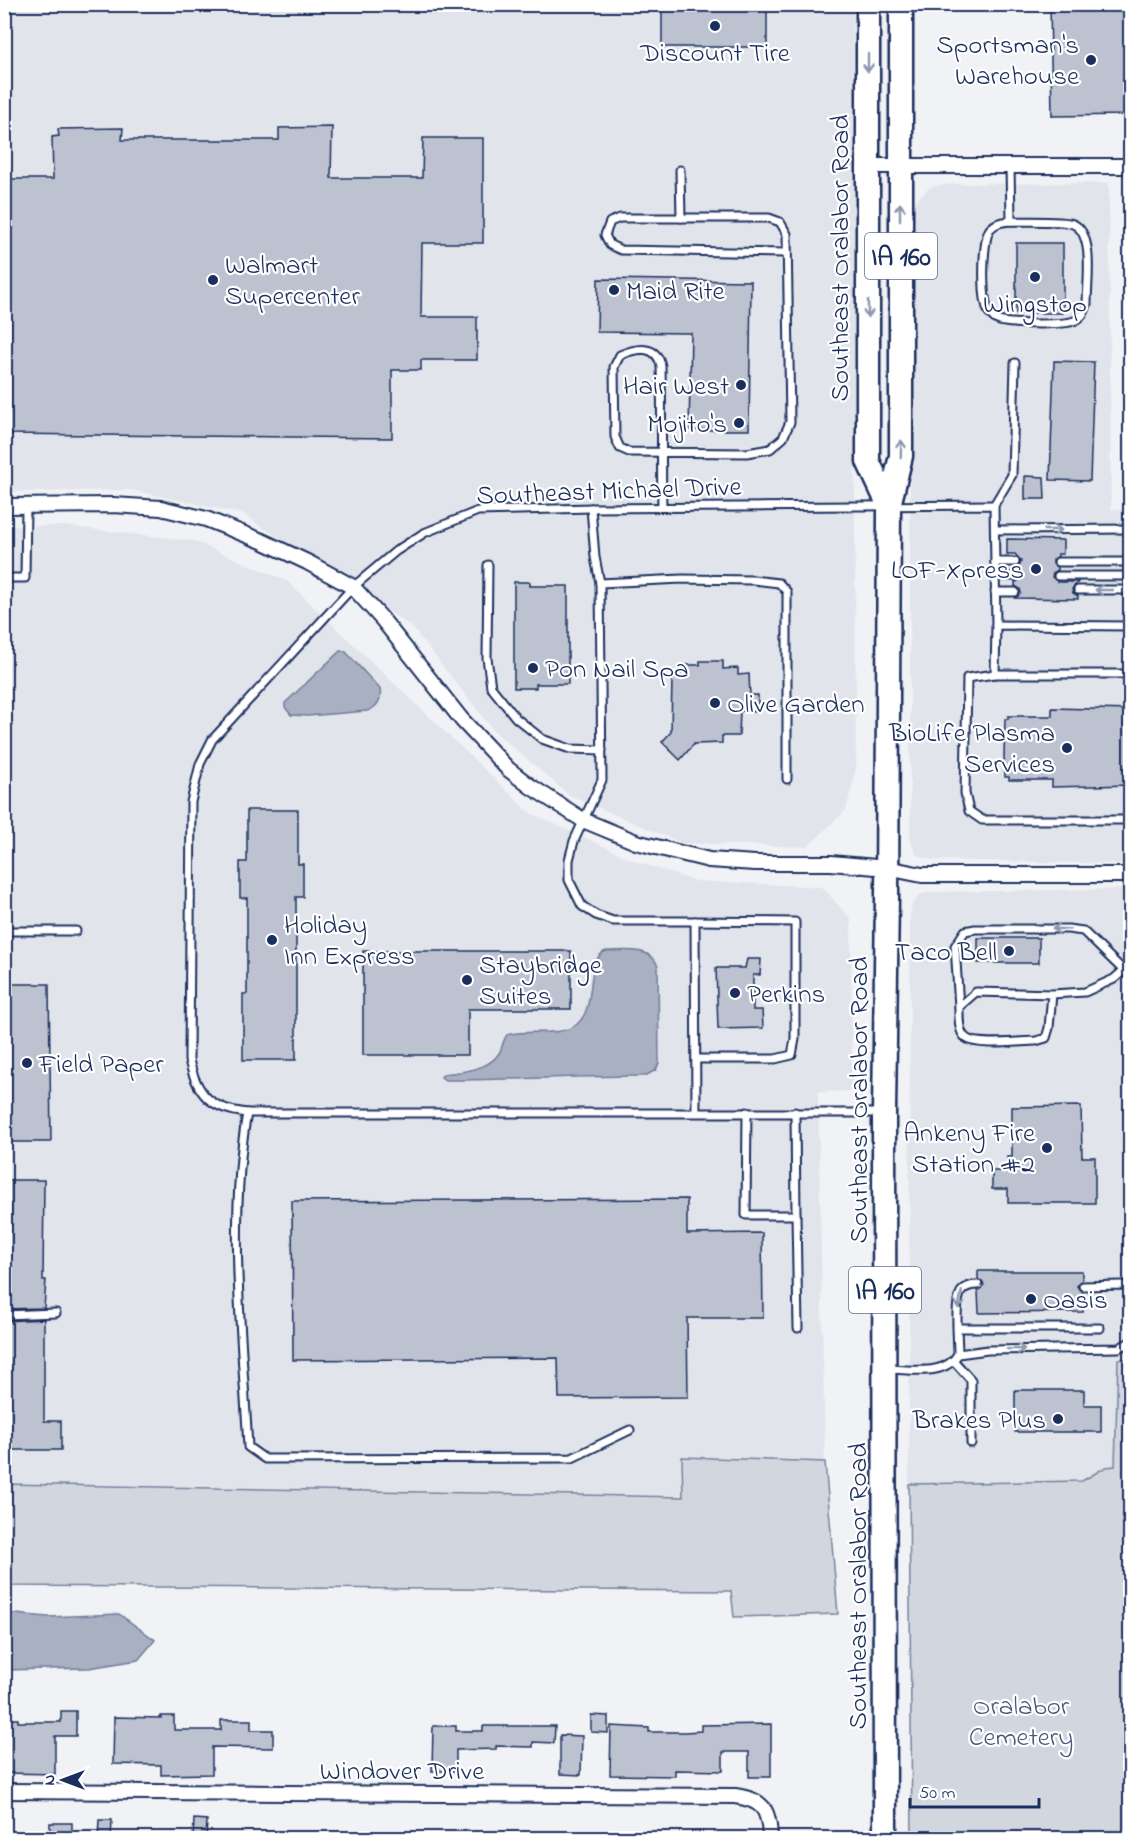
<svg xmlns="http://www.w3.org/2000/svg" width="1135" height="1843" viewBox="0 0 1135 1843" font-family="'Indie Flower',sans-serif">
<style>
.built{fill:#e1e4ea}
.green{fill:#d2d6df;stroke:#76829e;stroke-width:1.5}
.water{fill:#a8b0c2;stroke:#707c9a;stroke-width:1.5}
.building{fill:#bcc2d0;stroke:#1b2f5e;stroke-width:1.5}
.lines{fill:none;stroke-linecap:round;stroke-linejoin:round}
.lane-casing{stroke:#1b2f5e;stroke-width:11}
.street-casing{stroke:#1b2f5e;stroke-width:18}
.primary-casing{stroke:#1b2f5e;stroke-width:27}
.lane{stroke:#fff;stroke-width:7}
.street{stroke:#fff;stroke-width:14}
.primary{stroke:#fff;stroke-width:22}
.oneway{stroke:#8d97ae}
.poi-dot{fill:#1b2f5e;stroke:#fff;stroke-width:2}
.labels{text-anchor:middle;stroke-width:4.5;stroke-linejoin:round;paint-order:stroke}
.shield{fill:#fff;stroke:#5f6d8e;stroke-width:1.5}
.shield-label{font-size:26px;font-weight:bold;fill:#1b2f5e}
.poi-label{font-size:27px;fill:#1b2f5e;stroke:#fff;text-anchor:start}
.street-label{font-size:27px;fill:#1b2f5e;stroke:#fff}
.park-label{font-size:27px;fill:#49597e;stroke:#fff}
</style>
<rect width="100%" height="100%" fill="#f1f2f5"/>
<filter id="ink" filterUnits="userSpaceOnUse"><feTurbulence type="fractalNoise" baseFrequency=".0167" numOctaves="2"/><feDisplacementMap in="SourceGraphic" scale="12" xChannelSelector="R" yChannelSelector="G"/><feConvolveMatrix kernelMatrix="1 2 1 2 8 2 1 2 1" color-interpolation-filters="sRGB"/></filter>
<g filter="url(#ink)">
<g class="built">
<path d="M4,5H853L856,769L846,810L807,847L681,843L569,795L494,731L412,627L243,514L131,490L5,492Z"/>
<path d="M1109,183L1111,509L1130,510V864L934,860L917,855L912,846L910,832V220L914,203L930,187L953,184Z"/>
<path d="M5,526H63L194,541L287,581L529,812L635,861L695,881L822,887L851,919L852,1091L818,1092L825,1462L682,1457L683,1497L5,1484Z"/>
<path d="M1130,889V1359H1118L1115,1466L1083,1481L909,1484L910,915L912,905L919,895L931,892Z"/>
</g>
<g class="green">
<path d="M1118,1359H1130V1838H912L909,1484L1082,1481L1106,1467L1115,1466Z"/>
<path d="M682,1457L825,1462L838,1614L734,1617L731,1591L5,1586V1484L683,1497Z"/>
</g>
<g class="water">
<path d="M340,651H345L380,689C382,700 378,707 367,711L307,716L291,715L285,707V703Z"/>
<path d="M606,951C624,951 651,946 658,966L659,1063L656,1070L645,1076C578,1076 512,1080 445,1080L441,1077L444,1074C461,1072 486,1070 497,1056C503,1049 502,1041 507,1035C528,1028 557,1038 576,1025C599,1007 583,960 606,951Z"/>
<path d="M5,1613L48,1617L119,1614L155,1640L138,1660L89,1668L5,1670Z"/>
</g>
<g class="building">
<rect x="662" y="4" width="105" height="43"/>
<path d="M1050,4H1131V115L1052,116Z"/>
<path d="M332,127L331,178H422L423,138H483V243H422L421,317H477V360H421V370H392V438L4,434V179H53L52,137L59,136L58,129L123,128L122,140H279V128Z"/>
<rect x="1016" y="243" width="47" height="70"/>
<path d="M598,279L751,281L749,430H689L691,333L597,332Z"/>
<path d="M1054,361L1094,362L1090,481L1050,480Z"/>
<path d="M1025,476L1044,477L1045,499H1025Z"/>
<path d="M1007,539L1063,540V554H1058V556L1053,560V564L1058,568V570L1053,573L1052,577L1058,582H1078L1072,589L1073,593L1078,596V599L1015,598L1021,593L1020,589L1015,586V582L1018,581L1021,577L1020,573L1015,570V568L1020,565L1021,561L1015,554H1007Z"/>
<path d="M514,582H530V586H568V684H536V688H514Z"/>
<path d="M700,661H723V669L738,668V675L749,674L750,695H758V712L740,711L739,736H722V743L694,744L680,760L662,742L671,732L672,678H681V665H700Z"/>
<path d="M1052,708L1131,710V785L1052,787V780H1009V777H1005L1004,756L1005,719H1008V716H1052Z"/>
<path d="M247,810H298V864H303V897H296V1060H243V994H247V898H240V862H247Z"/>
<rect x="978" y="938" width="61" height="25"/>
<path d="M363,951H571V1009H468V1055H363Z"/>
<path d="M747,959H761L760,975H753V1010H762L763,1028L718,1029L716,968H745Z"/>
<path d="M4,984H49L51,1142H4Z"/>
<path d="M1081,1106L1082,1157H1095V1203H1008V1189H992V1171H1007V1157H1012V1107Z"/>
<path d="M4,1180H44L43,1280H46L44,1308L4,1309Z"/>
<path d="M687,1199V1234L762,1233L763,1318H687L688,1397L559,1398L558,1358L293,1360L292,1201Z"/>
<path d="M978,1271H1082V1280L1077,1286L1079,1289L1083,1292V1312L979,1313L978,1291L984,1285L982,1282L978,1279Z"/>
<path d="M44,1319V1421H61V1450H4V1321Z"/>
<path d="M1015,1390H1084V1405H1101V1432H1015Z"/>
<path d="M61,1711H76V1736H55V1774L4,1773V1719H18V1722H61Z"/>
<path d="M591,1715L608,1716V1733L591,1732Z"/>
<path d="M161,1716H174V1730H221V1720H251V1730H273V1748L212,1747V1774L161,1775V1765L113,1764L114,1717L161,1718Z"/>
<path d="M771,1724V1777H749V1752H723V1771L675,1770V1776L610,1775L611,1726L649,1728V1732H684L701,1731V1725Z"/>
<path d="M433,1726H456V1731H483V1726H555L554,1743L533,1742V1747L496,1746V1749L456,1750V1771H432Z"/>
<path d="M560,1735L582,1736L581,1775L560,1774Z"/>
<path d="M194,1819L207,1820L206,1839H193Z"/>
<path d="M99,1820H112L111,1839H98Z"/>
<rect x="50" y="1823" width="22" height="16"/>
</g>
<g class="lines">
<defs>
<g id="lane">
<path d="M1010,166L1011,221"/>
<path d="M681,218H620L610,222L605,235L610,245L621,250L787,253"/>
<path d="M1011,221C1025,222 1062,220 1073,224C1095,233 1087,283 1087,304C1085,312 1083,317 1074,321C1064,325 1006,325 997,320C994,319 992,316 990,314C981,304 982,240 990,229C996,222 1003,222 1011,221Z"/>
<path d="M994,505L1012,475L1015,363"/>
<path d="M662,507C661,460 662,413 661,366C657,344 636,348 620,355L614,367L615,437L620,448L629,452L747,453L770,449L783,438L790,422L787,234L780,222L769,218H681L680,170"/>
<path d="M591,508L595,557L600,583L602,780L574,841L569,860V880L582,906L596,915L613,921H695L696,1112"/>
<path d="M995,530L1130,529"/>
<path d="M995,562H1015"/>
<path d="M1058,562H1130"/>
<path d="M488,565L487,658L491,687L516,718L542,739L570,749L602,750"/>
<path d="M995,576H1015"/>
<path d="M1058,576H1130"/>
<path d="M4,578H25L26,506"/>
<path d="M600,583L682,579L753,580L779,583L787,592V779"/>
<path d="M1078,590H1130"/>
<path d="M995,592H1015"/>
<path d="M1130,626L996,625L995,674L967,678L965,793L969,811L982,820H1130"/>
<path d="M995,674H1130"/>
<path d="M695,921L795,922V1039L792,1055L775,1059H696"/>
<path d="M4,931H76"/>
<path d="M1052,994L1049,1028L1046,1038L1036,1041C1021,1041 977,1047 966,1038C958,1032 959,1017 959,1007L976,992L1052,994L1085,992L1114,979L1130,965"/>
<path d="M959,1007L955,946L965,931L975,929H1068L1083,931L1124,971"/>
<path d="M747,1112L746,1215H796L795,1112"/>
<path d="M247,1113C228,1221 242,1338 248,1447L265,1459L572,1458L630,1430"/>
<path d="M882,1113H247C211,1109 197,1095 189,1060L191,802L200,764L212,740L353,587L396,551L424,533L478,511L591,508L994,505L996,625"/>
<path d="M796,1215L798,1328"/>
<path d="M1083,1286L1121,1285L1130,1287"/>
<path d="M4,1315L56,1313"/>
<path d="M958,1328H1100"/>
<path d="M958,1354L988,1350L1119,1348L1130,1342"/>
<path d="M954,1361L971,1380V1443"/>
<path d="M888,1369C911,1369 945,1377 958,1354C958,1339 954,1304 961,1292C965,1286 972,1285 978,1285"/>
</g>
<g id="street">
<path d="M867,166H1130"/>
<path d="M4,506L113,505L161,508L206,519L262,541L307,562L353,587L382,619L462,720L508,769L530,786L583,820L636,842L709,860L755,863H831L887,868L922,875H1130"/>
<path d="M4,1791L735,1796C764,1800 769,1810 770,1838"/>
</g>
<g id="primary">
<path d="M868,4V461L889,506"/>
<path d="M885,1838L884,1113L887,898L889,506L901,456V4"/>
</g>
</defs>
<use href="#lane" class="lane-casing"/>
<use href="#street" class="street-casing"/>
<use href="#primary" class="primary-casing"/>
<use href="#lane" class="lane"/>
<use href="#street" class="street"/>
<use href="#primary" class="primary"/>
</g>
<defs><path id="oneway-shaft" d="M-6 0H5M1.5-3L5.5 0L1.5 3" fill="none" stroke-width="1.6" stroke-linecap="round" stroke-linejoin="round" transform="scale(1.5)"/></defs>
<g class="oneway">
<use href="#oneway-shaft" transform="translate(868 63) rotate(90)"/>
<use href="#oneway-shaft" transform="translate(900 212) rotate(-90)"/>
<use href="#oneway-shaft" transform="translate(868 309) rotate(90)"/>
<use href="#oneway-shaft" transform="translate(901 449) rotate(-88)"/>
<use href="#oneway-shaft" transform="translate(1053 530)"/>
<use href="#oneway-shaft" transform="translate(1104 590) rotate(-180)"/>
<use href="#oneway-shaft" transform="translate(1061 929) rotate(-178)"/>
<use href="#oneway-shaft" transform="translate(960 1300) rotate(101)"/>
<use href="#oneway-shaft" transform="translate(1016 1349) rotate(-1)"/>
</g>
</g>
<g class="poi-dot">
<circle cx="715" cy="26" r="6"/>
<circle cx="1091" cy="60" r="6"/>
<circle cx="1035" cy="277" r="6"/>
<circle cx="213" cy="280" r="6"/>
<circle cx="614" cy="290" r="6"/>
<circle cx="741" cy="385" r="6"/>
<circle cx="739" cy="423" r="6"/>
<circle cx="1036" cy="569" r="6"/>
<circle cx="533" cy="668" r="6"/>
<circle cx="715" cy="703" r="6"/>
<circle cx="1067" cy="748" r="6"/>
<circle cx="272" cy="940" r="6"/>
<circle cx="1009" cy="951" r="6"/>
<circle cx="467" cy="980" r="6"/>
<circle cx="735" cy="993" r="6"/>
<circle cx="27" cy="1063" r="6"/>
<circle cx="1047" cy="1148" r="6"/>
<circle cx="1031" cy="1299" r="6"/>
<circle cx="1058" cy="1419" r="6"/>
</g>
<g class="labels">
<g class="shield">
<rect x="865" y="233" width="72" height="46" rx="4.5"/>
<rect x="849" y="1267" width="72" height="46" rx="4.5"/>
</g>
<g class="shield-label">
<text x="901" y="265">IA 160</text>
<text x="885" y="1299">IA 160</text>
</g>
<g class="poi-label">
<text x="1079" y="53" text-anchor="end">Sportsman's<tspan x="1079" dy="31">Warehouse</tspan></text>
<text x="715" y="61" text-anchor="middle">Discount Tire</text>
<text x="225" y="273">Walmart<tspan x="225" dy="31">Supercenter</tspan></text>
<text x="626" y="299">Maid Rite</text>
<text x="1035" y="312" text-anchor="middle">Wingstop</text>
<text x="729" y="394" text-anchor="end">Hair West</text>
<text x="727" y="432" text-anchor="end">Mojito's</text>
<text x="1024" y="578" text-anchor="end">LOF-Xpress</text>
<text x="545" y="677">Pon Nail Spa</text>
<text x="727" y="712">Olive Garden</text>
<text x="1055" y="741" text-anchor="end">BioLife Plasma<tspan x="1055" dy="31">Services</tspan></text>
<text x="284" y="933">Holiday<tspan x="284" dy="31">Inn Express</tspan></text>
<text x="997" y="960" text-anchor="end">Taco Bell</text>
<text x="479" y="973">Staybridge<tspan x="479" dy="31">Suites</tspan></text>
<text x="747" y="1002">Perkins</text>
<text x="39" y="1072">Field Paper</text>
<text x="1035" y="1141" text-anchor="end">Ankeny Fire<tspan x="1035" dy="31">Station #2</tspan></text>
<text x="1043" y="1308">Oasis</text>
<text x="1046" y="1428" text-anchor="end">Brakes Plus</text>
</g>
<g class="street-label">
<text transform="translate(839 258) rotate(-90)" y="9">Southeast Oralabor Road</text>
<text transform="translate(609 490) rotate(-2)" y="9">Southeast Michael Drive</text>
<text transform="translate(858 1100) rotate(-90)" y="9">Southeast Oralabor Road</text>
<text transform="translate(857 1586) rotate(-90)" y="9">Southeast Oralabor Road</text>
<text x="402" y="1779">Windover Drive</text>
</g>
<g class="park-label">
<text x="1021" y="1714">Oralabor<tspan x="1021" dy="31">Cemetery</tspan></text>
</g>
</g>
<rect width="1135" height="1843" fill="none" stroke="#fff" stroke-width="24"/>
<rect x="12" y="12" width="1111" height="1819" fill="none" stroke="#1b2f5e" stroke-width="2" filter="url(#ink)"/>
<g transform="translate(63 1780) rotate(270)" stroke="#ffffff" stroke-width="4.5" paint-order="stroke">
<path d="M0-4.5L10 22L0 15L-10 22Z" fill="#1b2f5e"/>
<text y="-9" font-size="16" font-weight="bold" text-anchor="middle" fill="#1b2f5e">N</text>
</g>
<path d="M910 1798v9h129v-9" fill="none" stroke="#1b2f5e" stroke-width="3"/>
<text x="919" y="1798" font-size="18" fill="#1b2f5e" stroke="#ffffff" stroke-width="4.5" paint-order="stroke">50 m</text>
</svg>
